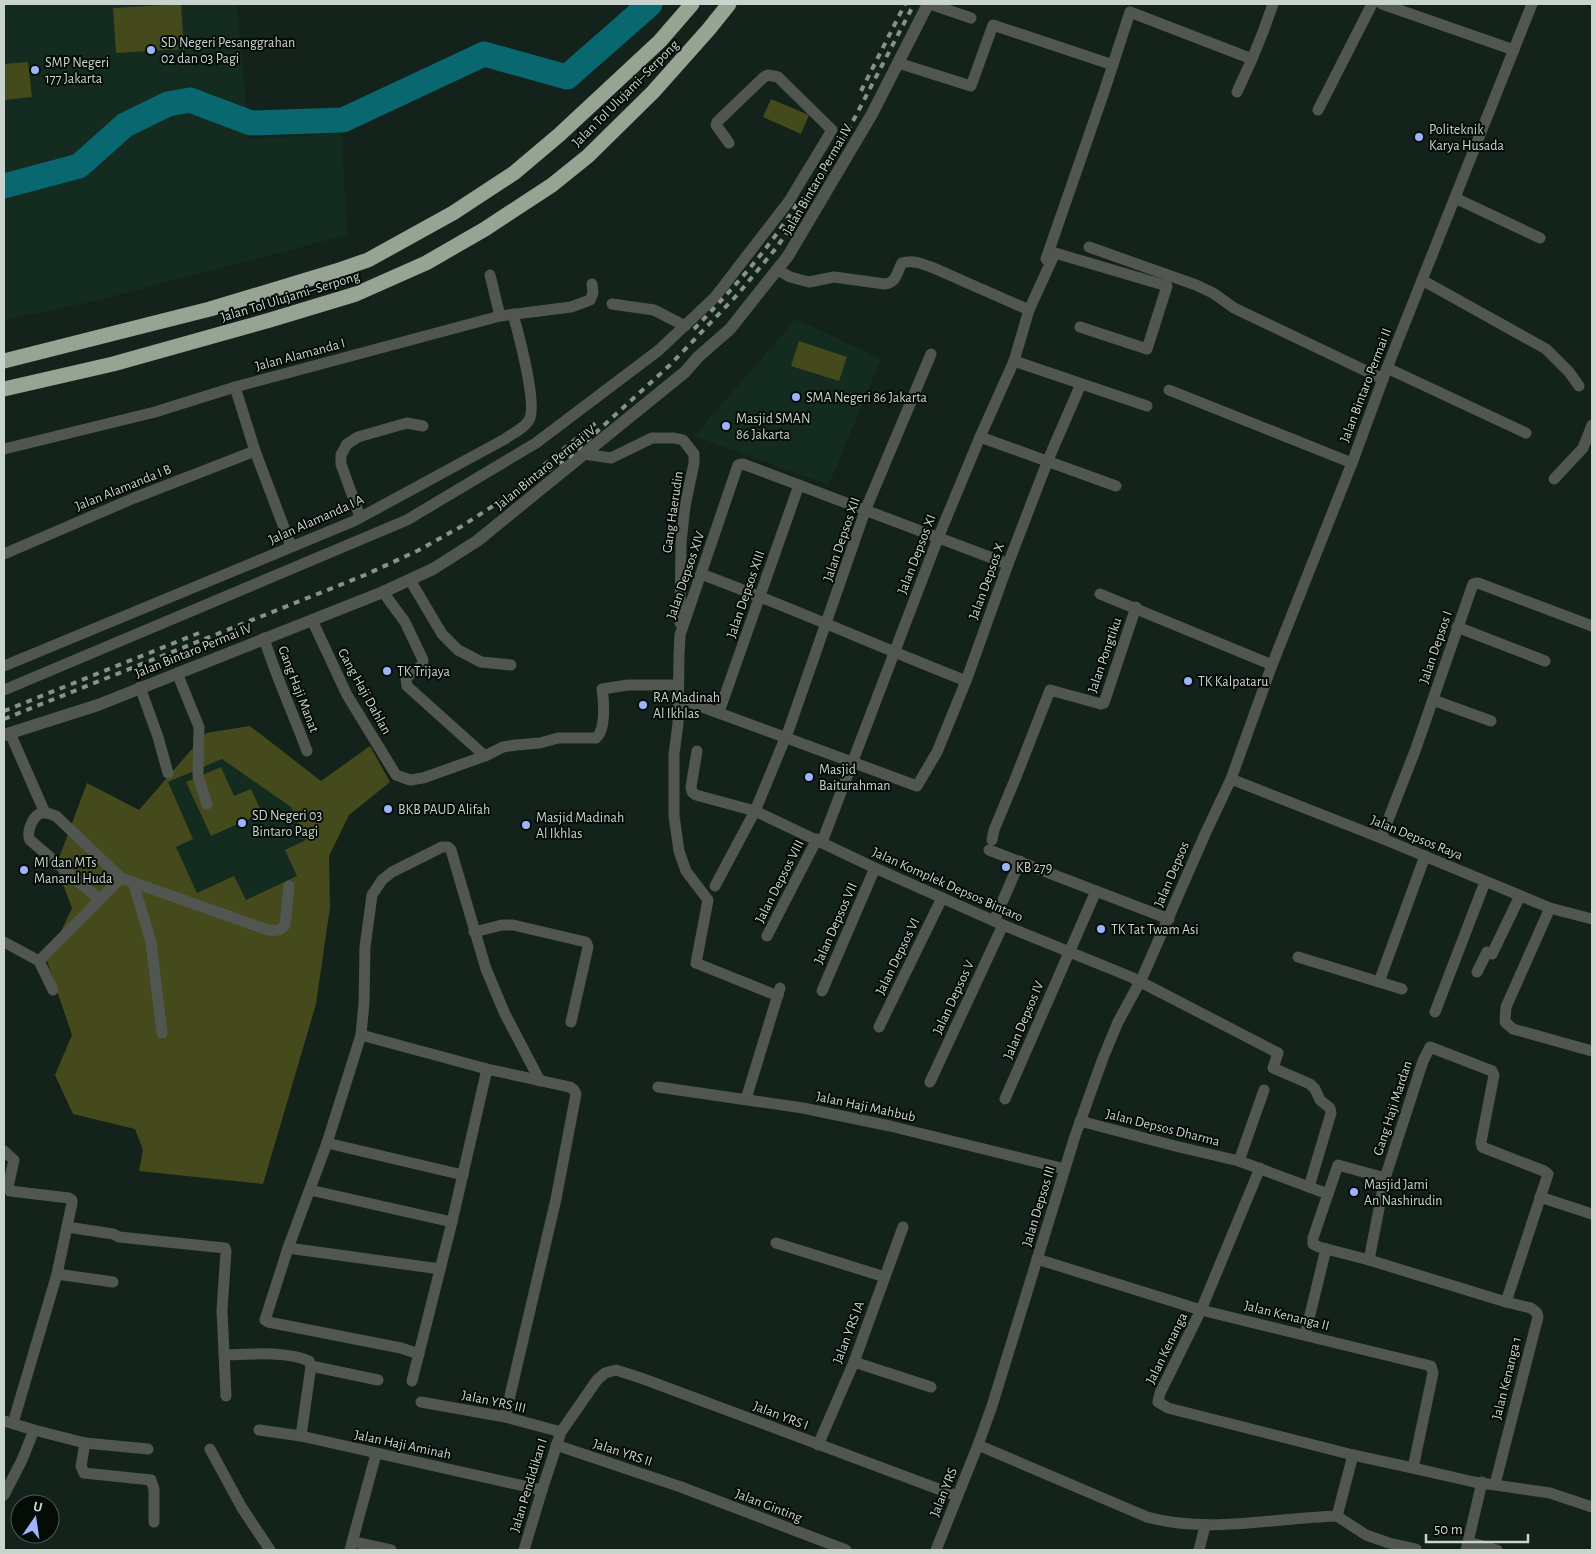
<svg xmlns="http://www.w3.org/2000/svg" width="1596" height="1554" viewBox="0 0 1596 1554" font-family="'Alegreya Sans',sans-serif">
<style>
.built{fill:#142b1f}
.green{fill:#444a1b;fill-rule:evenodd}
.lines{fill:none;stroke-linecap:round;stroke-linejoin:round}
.river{stroke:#09676f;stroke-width:25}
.minor{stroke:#525650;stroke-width:11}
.tertiary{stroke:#525650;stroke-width:12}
.motorway{stroke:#97a493;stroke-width:15}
.rail{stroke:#86928b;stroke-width:4;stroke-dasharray:6 6;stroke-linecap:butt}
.poi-dot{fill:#9db4fd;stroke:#050b07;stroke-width:2}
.labels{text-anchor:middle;stroke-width:4;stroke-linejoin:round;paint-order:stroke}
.poi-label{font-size:14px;fill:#cad4ce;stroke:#050b07;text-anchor:start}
.street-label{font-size:14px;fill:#cad4ce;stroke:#050b07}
</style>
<rect width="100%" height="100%" fill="#13231b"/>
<g class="built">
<path d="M4,4H237L249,139L342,133L347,235L91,302L4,320Z"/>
<path d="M796,319L881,359L829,485L694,436Z"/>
<path d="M222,759L291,807L306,840L297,876L246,900L197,893L176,847L192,839L168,782Z"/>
</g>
<g class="green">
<path d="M181,4L184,49L116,53L113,8Z"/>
<path d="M28,62L32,97L4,100V64Z"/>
<path d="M771,99L809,115L801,134L763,117Z"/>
<path d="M799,341L847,357L839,381L791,366Z"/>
<path d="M250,726L321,781L370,746L390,782L349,815L329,856L330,907L316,1004L263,1184L139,1171L143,1150L135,1129L73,1114L55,1075L72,1035L47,961L72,908L56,866L87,783L139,810L206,733ZM222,759L291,807L306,840L285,850L297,876L246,900L234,876L197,893L176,847L193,839L168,782Z"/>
<path d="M221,767L234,796L251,789L262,813L211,836L186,782Z"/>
</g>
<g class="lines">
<path class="river" d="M4,186L79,166L125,125L168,104L190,100L251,123L343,120L484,54L567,77L650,4"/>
<g class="minor">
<path d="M930,4L971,18"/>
<path d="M1382,4L1514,50"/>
<path d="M898,63L971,86L993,25L1113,65"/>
<path d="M1237,92L1252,59"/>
<path d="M1318,110L1372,4"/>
<path d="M1455,198L1540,238"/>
<path d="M1089,247L1196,285L1213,293L1234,308L1383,379"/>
<path d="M1046,259L1104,92L1130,12L1252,59L1263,32L1273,4"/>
<path d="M778,270L790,277L809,282L834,277L885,284C897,283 897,271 902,263C914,259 925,265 936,269L1029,310"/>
<path d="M490,275L500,316"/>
<path d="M1422,280L1546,349L1569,372L1579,386"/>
<path d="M612,304L654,310L685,326"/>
<path d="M1014,361L1147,406"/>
<path d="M1387,368L1526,433"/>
<path d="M235,387L255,451L291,546"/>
<path d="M1169,390L1352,463"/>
<path d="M980,437L1116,486"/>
<path d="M4,449L155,412L235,387L500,316L571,307L590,300L593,293L592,284"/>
<path d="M584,454L611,458L652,438H674L683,440L694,454V463L685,506L681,543L680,623"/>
<path d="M1554,479L1583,448L1592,425"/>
<path d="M360,517L341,464V455L347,444L358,437L407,423L423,426"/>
<path d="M4,554L134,498L255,451"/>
<path d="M701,574C790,607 877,646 966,681"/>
<path d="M410,580L442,634L458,650L481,662L511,665"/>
<path d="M383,592L405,622L423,660L422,666L411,673L406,679L407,686L485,756"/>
<path d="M1100,594L1272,665"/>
<path d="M312,620L347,695L396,775L410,780L423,778L485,756L503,747L516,745L540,743L558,738H596C606,730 604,701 602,689L628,685H678"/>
<path d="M1457,627L1545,661"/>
<path d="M264,638C276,677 293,713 307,751"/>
<path d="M4,666L354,521L505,439C513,433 525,428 529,420C538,406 518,332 513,314"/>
<path d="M177,673L199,727L198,776L207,804"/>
<path d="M140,687L158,737L168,773"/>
<path d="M4,690L407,520L536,443L659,350L715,297L789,201L832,130L778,77L768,75L764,77L717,122L716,125L729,143"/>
<path d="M678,698L917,786L937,752L966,681L1008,564L1048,460L1081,384"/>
<path d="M1433,700L1491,721"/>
<path d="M719,712L799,485"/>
<path d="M10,733L45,813"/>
<path d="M697,751L691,787L692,792L696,795L755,811L875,868L1003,925L1131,977L1278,1053L1273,1068L1310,1084L1315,1089L1320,1100L1330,1108L1331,1113L1309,1187"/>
<path d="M1231,779L1381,838L1550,908L1592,919"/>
<path d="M1381,838L1415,751L1473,584L1478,583L1592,626"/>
<path d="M992,840L994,830L1016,777L1050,690L1101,704L1104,703L1136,607"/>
<path d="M822,842L938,538L980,437L1014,361L1029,310L1055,253L1167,286L1147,349L1080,327"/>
<path d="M989,850L1169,919"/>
<path d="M133,882L151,942L162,1033"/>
<path d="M715,886L755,811L789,729L865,511L931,354"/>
<path d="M99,899L30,840C26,833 32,818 39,814C44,811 51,814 56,816L121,878"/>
<path d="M1550,908L1506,1007L1505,1022L1513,1029L1592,1051"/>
<path d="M994,921L1020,861"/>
<path d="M474,932L502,925H513L586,942L588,947L571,1022"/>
<path d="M767,936L817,839"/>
<path d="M4,942L39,961L53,990"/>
<path d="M1298,957L1402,989"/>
<path d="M39,961L121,878L268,930C276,931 279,931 285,925L289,886"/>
<path d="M1477,972L1487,952L1492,954L1520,896"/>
<path d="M1379,982L1425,856"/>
<path d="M822,991L875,868"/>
<path d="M778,996L696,963L708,900L686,871L679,851L674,816V754L678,724L679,656L680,635L738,465L743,464L1008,564"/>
<path d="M1435,1012L1485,882"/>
<path d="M879,1027L942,898"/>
<path d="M361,1035L487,1069L570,1087L574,1090L576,1094L556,1199L505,1417"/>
<path d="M930,1082L1003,925"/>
<path d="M658,1087L803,1108L890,1126L1065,1169"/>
<path d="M746,1099L780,988"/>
<path d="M1005,1099L1096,891"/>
<path d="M1080,1121L1175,1146L1239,1161L1328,1194L1338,1165L1385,1178L1369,1260L1506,1302L1531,1308L1537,1313L1538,1317L1495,1484"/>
<path d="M327,1143L288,1248L265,1320L268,1322L401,1348L419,1354"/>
<path d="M4,1151L14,1160L8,1187L10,1191L69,1198L72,1200V1203L57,1274L13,1423"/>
<path d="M1239,1161L1264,1090"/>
<path d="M1260,1168L1201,1310L1160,1393L1158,1402L1168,1408L1353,1455L1413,1468L1474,1482L1550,1493L1592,1507"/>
<path d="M463,1175L327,1143L361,1035L364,1003L365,947L372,895L382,880L392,872L442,847H448L451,850L486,969L505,1014L540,1081"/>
<path d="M1385,1178L1423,1061L1430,1047L1492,1071L1494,1075L1481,1142L1482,1147L1544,1171L1548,1174L1506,1302"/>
<path d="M310,1190L452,1222"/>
<path d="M1328,1194L1313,1238V1244L1319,1247L1369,1260"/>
<path d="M1540,1197L1592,1214"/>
<path d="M67,1227L113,1234L119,1237L225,1248L226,1251L222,1310L226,1396"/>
<path d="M776,1243L885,1277"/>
<path d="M288,1248L440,1269"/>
<path d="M1037,1259L1201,1310L1431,1366L1433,1373L1413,1468"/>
<path d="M57,1274L113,1282"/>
<path d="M1305,1335L1326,1249"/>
<path d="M224,1355C249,1354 287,1351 309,1361L311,1366L301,1436"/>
<path d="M854,1362L931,1387"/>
<path d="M311,1366L378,1380"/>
<path d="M412,1381L452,1222L487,1069"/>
<path d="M421,1402L505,1417L561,1432"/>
<path d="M4,1421L34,1430L85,1443L148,1449"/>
<path d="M259,1430L301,1436L542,1490"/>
<path d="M85,1443L81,1466L84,1473L151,1480L154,1489V1522"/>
<path d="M556,1445L681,1487L846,1550"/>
<path d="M818,1445L854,1362L903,1227"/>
<path d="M978,1445L1147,1517C1209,1534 1273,1518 1337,1516L1353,1455"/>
<path d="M210,1449L242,1508L270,1550"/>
<path d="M4,1495L22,1460L34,1430"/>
<path d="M1337,1516L1366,1535L1389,1543L1416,1549"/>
<path d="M354,1542L391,1550"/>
<path d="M1468,1542L1482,1482"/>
<path d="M350,1550L376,1454"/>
<path d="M524,1550L542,1490L561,1432L597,1380L605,1373L616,1370L641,1378L957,1496"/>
<path d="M936,1550L978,1445L992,1406L1075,1136L1103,1058L1118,1022L1142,978L1206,832L1231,779L1272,665L1352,463L1387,368L1532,4"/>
<path d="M1199,1550L1205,1526"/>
<path d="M1466,1550L1468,1542L1497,1550"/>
</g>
<path class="tertiary" d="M4,735L98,705L383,592L433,569L477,541L685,372L698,357L730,329L788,256L872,114L928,4"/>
<g class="motorway">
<path d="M4,361L210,309L336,271L368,260L453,213L514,173L559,135L660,41L692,4"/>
<path d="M4,389L113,364L270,320L356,294L426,263L485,229L552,185L588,156L653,92L709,29L729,4"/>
</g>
<g class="rail">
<path d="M861,91L905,4"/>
<path d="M694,329C732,290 768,250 797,204"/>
<path d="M544,465L598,421"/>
<path d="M4,711L204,631"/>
<path d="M4,719L365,575L419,550L462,526L569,457L670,365L738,294L777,247L793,223L839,148L914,4"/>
</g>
</g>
<g class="poi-dot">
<circle cx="151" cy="50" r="5"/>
<circle cx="35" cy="70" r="5"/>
<circle cx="1419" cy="137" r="5"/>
<circle cx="796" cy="397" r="5"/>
<circle cx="726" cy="426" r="5"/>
<circle cx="387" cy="671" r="5"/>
<circle cx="1188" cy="681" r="5"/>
<circle cx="643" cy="705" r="5"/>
<circle cx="809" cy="777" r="5"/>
<circle cx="388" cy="809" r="5"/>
<circle cx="242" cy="823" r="5"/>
<circle cx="526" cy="825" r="5"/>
<circle cx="1006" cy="867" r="5"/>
<circle cx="24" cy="870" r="5"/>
<circle cx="1101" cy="929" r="5"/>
<circle cx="1354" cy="1192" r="5"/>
</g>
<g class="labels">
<g class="poi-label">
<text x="161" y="47">SD Negeri Pesanggrahan<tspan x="161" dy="16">02 dan 03 Pagi</tspan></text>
<text x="45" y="67">SMP Negeri<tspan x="45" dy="16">177 Jakarta</tspan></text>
<text x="1429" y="134">Politeknik<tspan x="1429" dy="16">Karya Husada</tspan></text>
<text x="806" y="402">SMA Negeri 86 Jakarta</text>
<text x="736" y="423">Masjid SMAN<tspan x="736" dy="16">86 Jakarta</tspan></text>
<text x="397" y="676">TK Trijaya</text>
<text x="1198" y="686">TK Kalpataru</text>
<text x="653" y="702">RA Madinah<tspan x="653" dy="16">Al Ikhlas</tspan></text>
<text x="819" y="774">Masjid<tspan x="819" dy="16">Baiturahman</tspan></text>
<text x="398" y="814">BKB PAUD Alifah</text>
<text x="252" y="820">SD Negeri 03<tspan x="252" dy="16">Bintaro Pagi</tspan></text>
<text x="536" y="822">Masjid Madinah<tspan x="536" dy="16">Al Ikhlas</tspan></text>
<text x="34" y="867">MI dan MTs<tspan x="34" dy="16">Manarul Huda</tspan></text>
<text x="1016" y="872">KB 279</text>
<text x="1111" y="934">TK Tat Twam Asi</text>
<text x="1364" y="1189">Masjid Jami<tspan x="1364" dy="16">An Nashirudin</tspan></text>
</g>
<g class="street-label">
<text transform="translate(625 93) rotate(-45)" y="5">Jalan Tol Ulujami–Serpong</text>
<text transform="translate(817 179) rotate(-60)" y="5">Jalan Bintaro Permai IV</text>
<text transform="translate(290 296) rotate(-17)" y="5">Jalan Tol Ulujami–Serpong</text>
<text transform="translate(300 354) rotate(-15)" y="5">Jalan Alamanda I</text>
<text transform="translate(1365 385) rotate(-69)" y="5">Jalan Bintaro Permai II</text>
<text transform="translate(545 467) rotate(-39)" y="5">Jalan Bintaro Permai IV</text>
<text transform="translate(123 487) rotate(-22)" y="5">Jalan Alamanda I B</text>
<text transform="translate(672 512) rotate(-82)" y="5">Gang Haerudin</text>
<text transform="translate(316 519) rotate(-24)" y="5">Jalan Alamanda I A</text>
<text transform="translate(841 539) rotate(-71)" y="5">Jalan Depsos XII</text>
<text transform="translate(916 554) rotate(-69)" y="5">Jalan Depsos XI</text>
<text transform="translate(685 575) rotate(-71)" y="5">Jalan Depsos XIV</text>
<text transform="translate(986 581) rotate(-70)" y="5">Jalan Depsos X</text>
<text transform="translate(745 594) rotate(-71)" y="5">Jalan Depsos XIII</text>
<text transform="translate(1435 647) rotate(-71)" y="5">Jalan Depsos I</text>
<text transform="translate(193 650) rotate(-22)" y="5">Jalan Bintaro Permai IV</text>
<text transform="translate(1104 655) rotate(-71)" y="5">Jalan Pongtiku</text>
<text transform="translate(299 689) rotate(69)" y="5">Gang Haji Manat</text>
<text transform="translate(365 691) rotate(61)" y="5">Gang Haji Dahlan</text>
<text transform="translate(1417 837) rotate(22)" y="5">Jalan Depsos Raya</text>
<text transform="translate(1171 874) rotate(-67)" y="5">Jalan Depsos</text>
<text transform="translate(779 881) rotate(-63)" y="5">Jalan Depsos VIII</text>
<text transform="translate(948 884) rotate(24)" y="5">Jalan Komplek Depsos Bintaro</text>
<text transform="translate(835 923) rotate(-66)" y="5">Jalan Depsos VII</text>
<text transform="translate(897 956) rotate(-64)" y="5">Jalan Depsos VI</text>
<text transform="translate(953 997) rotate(-65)" y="5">Jalan Depsos V</text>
<text transform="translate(1023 1020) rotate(-67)" y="5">Jalan Depsos IV</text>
<text transform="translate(866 1106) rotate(12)" y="5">Jalan Haji Mahbub</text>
<text transform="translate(1392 1108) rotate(-72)" y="5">Gang Haji Mardan</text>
<text transform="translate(1163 1127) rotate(14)" y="5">Jalan Depsos Dharma</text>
<text transform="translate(1038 1206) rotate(-73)" y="5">Jalan Depsos III</text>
<text transform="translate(1287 1315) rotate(14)" y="5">Jalan Kenanga II</text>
<text transform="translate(848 1332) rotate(-69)" y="5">Jalan YRS IA</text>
<text transform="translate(1166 1348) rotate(-64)" y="5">Jalan Kenanga</text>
<text transform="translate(1506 1378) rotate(-76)" y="5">Jalan Kenanga 1</text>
<text transform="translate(494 1401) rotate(12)" y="5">Jalan YRS III</text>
<text transform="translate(781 1415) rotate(21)" y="5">Jalan YRS I</text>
<text transform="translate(403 1444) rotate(12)" y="5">Jalan Haji Aminah</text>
<text transform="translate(623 1452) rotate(18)" y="5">Jalan YRS II</text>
<text transform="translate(528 1485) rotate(-73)" y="5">Jalan Pendidikan I</text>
<text transform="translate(943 1492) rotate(-68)" y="5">Jalan YRS</text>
<text transform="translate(769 1505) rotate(21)" y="5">Jalan Ginting</text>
</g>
</g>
<rect width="1596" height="1554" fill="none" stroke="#cad4ce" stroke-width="10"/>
<g transform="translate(35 1519) rotate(13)"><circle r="24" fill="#050b07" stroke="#545b57"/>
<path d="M0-4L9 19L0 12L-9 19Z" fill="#9db4fd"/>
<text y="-8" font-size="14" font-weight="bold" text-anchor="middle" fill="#cad4ce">U</text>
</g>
<path d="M1426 1534v8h102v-8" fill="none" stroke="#cad4ce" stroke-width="2.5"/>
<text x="1434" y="1534" font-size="15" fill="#cad4ce" stroke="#050b07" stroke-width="4" paint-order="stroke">50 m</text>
</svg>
